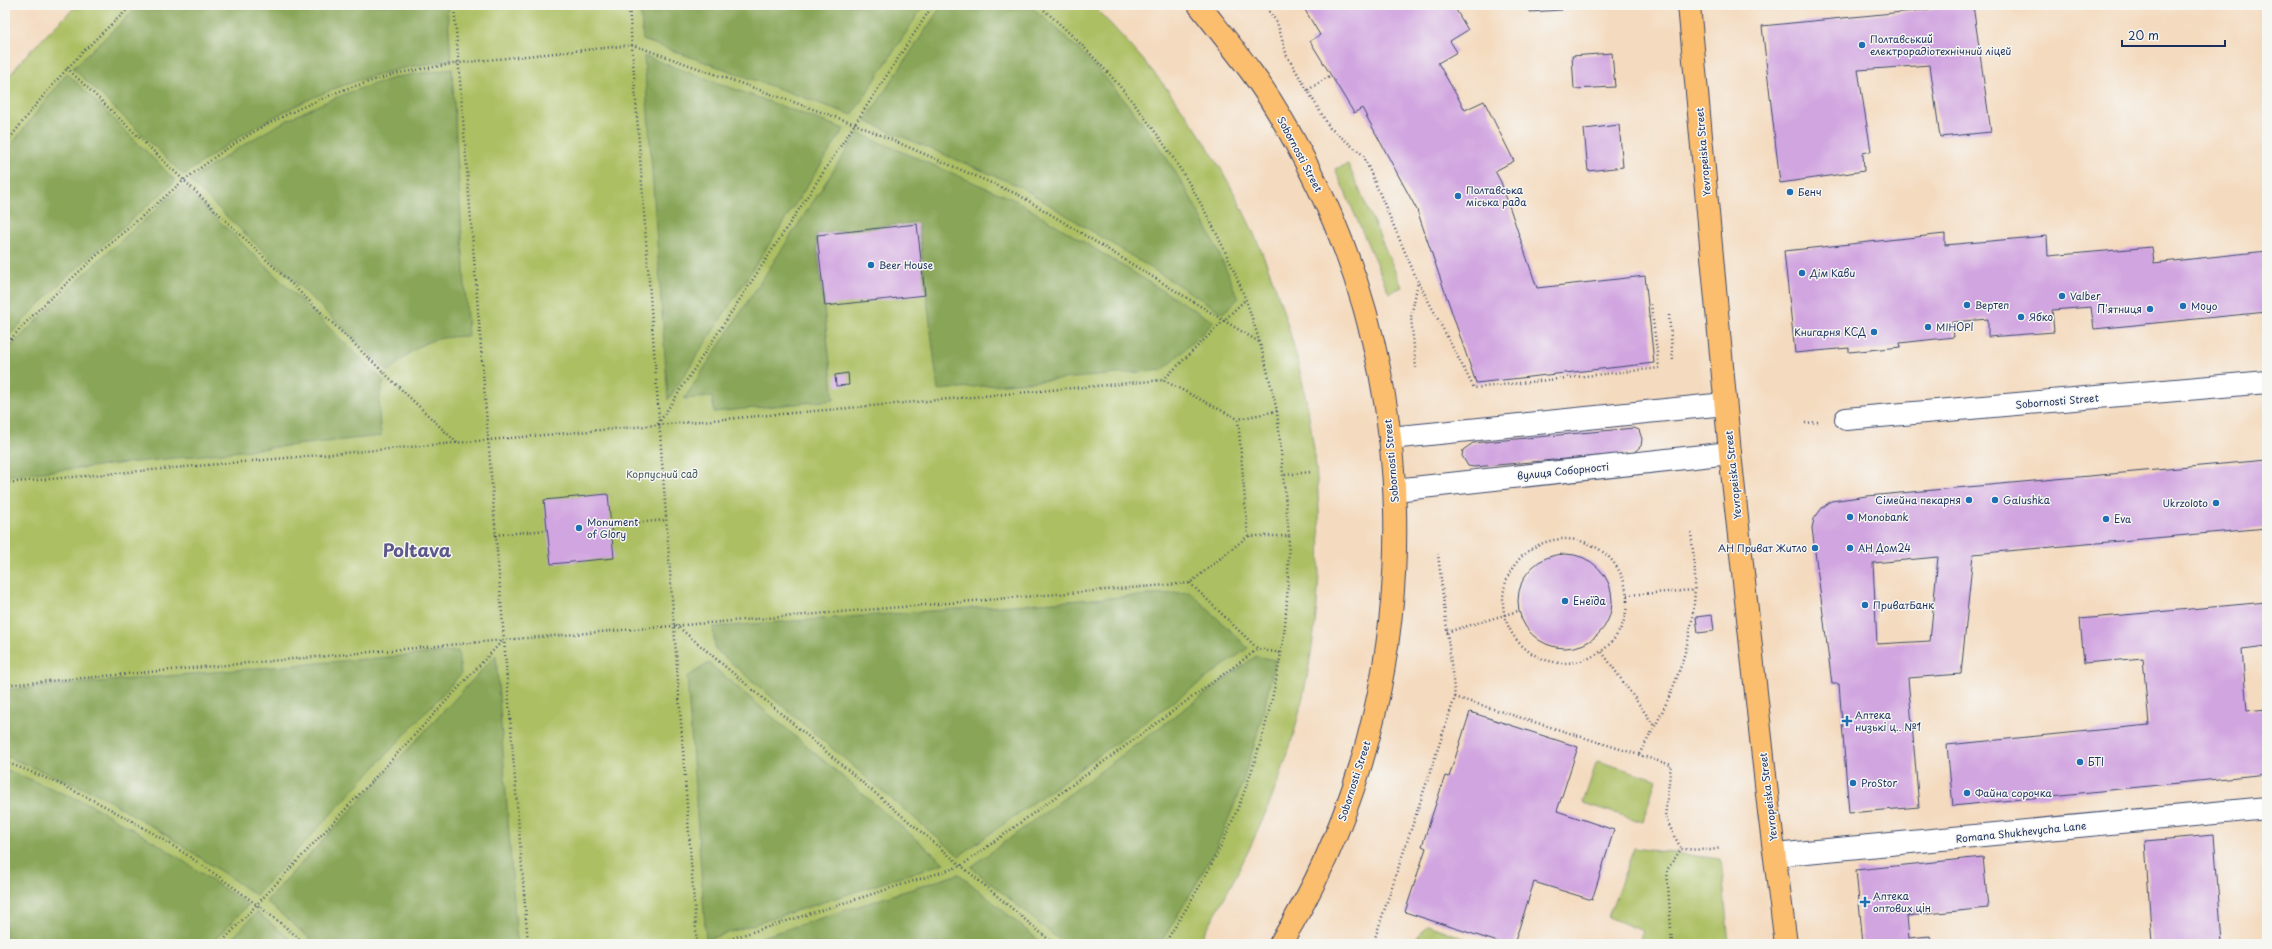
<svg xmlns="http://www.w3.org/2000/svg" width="2272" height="949" viewBox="0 0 2272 949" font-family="'Playpen Sans',sans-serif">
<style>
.green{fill:#acbf62;stroke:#647760}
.forest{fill:#89a658;stroke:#526a5b}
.building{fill:#d1a5e0;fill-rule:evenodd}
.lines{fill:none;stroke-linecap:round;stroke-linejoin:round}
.minor-casing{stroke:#3c496c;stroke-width:24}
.major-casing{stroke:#3c496c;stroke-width:24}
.path{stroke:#3c496c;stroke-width:2.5;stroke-dasharray:1 3;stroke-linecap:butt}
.minor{stroke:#fff;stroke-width:22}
.major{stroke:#fbbd6e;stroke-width:22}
.poi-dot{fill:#1f6fb2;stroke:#f6f6f2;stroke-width:1.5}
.labels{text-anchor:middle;stroke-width:3;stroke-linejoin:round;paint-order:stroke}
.poi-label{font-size:10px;fill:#1b2f5e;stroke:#f6f6f2;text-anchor:start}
.street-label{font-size:10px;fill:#1b2f5e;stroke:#f6f6f2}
.park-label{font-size:10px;fill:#465a5f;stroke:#f6f6f2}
.town-label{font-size:18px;font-weight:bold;fill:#5b588c;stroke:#f6f6f2}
</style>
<rect width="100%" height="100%" fill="#f6f6f2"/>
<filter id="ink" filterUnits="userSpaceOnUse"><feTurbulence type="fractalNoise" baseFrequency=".025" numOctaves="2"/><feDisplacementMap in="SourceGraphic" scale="8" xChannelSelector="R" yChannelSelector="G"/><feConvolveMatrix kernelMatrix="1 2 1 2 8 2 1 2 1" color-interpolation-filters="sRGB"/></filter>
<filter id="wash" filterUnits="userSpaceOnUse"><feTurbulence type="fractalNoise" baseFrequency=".012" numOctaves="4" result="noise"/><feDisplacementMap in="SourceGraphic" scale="16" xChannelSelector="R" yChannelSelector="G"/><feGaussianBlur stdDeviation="0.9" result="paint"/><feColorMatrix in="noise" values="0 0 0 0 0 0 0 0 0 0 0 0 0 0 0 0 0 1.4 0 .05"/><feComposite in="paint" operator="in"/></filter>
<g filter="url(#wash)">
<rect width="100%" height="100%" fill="#f4dabe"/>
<g class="green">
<path d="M77,5H1092C1139,52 1183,104 1217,162C1320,338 1349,557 1288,753C1266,821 1234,883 1198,944H5V82L25,56Z"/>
<path d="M1348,164L1402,287L1389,293L1335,169Z"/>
<path d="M1597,761L1656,779L1643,822L1583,803Z"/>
<path d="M1634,848L1721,859L1729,944H1638L1643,931L1608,917Z"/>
<path d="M1428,925L1479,944H1411Z"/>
</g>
<g class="forest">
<path d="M140,5H447L451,60C434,63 417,65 400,69C320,86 249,127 184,175L73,68Z"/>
<path d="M640,5H924L852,115L643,40Z"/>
<path d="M942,5H1029C1124,81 1195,186 1238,299L1223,313L1021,187L865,121Z"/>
<path d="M644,56L844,129L668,400Z"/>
<path d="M452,69L468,336C428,337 417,344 389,372L190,181C254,135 321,97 398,77C415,73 434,72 452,69Z"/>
<path d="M67,73L176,181C117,232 58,282 5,340V153Z"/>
<path d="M858,133L1017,201L1214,322L1163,370L938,390L918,222L816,234L834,400L714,412L712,397L684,399Z"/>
<path d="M183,186L384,381C377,400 379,416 381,436L5,476V352L99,260Z"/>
<path d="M1190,592L1248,648L959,856L715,649L713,627Z"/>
<path d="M458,651L461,674L256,895L168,836L100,795L5,756V690Z"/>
<path d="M496,655L517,944H316L266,901Z"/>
<path d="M1256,656L1275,660C1264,712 1251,763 1231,813C1214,857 1188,898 1163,939L1124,944H1064L971,867Z"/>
<path d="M709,663L944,863L706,940L687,677Z"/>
<path d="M5,769L91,805L161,846L248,905L211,944H8L5,941Z"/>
<path d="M959,874L1043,944H740Z"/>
<path d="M257,912L296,944H227Z"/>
</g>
<g id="blocks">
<g class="building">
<path d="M1302,5H1453L1468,30L1450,41L1457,52L1438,63L1465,110L1484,101L1514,161L1495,171L1501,182L1537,288L1645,276L1654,363L1476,383L1417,210L1362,108L1354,113L1310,41L1320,35Z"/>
<path d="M1529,5H1562V10L1529,12Z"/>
<path d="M1973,5L1991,132L1940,137L1930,65L1858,70L1871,151L1863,153L1864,171L1780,183L1762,26Z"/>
<path d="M1612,53L1615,87L1574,89L1572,56Z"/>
<path d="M1619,125L1623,167L1588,171L1584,129Z"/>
<path d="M917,224L925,295L825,306L817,235Z"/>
<path d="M1945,234V245L2047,236L2048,256L2152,247L2154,263L2267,251V312L2094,329L2091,307L2052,310L2054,332L1988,337V319L1952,322L1954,337L1900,343L1901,347L1849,352V348L1795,353L1784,251Z"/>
<path d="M848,373L849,385L836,386L835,375Z"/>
<path d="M1634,428L1639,430L1642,439L1641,446L1633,453L1474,467L1468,466L1462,456L1463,450L1473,443Z"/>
<path d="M2267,460V528L1973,554L1961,674L1908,678L1919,807L1849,813L1839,684H1832L1812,528L1814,519L1822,508L1831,501L1867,496ZM1938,557L1930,641L1877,644L1873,563Z"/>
<path d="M608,494L614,558L551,564L544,500Z"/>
<circle cx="1565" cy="601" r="47"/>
<path d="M2267,602V646L2242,649L2247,711L2267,709V774L1953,806L1947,745L2149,725L2143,658L2084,663L2080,619Z"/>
<path d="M1712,615L1714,631L1698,633L1696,617Z"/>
<path d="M1470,712L1578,747L1557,811L1614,830L1592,900L1534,882L1514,944H1504L1405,912L1426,848L1422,846L1445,776L1449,777Z"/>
<path d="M2214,835L2222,944H2152L2145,841Z"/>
<path d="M1983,857L1988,908L1907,916L1909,938L1930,936L1931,944H1863L1856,870Z"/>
</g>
</g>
</g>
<g filter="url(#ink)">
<use href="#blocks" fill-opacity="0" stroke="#3c496c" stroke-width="1"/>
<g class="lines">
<defs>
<g id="minor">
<path d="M1846,419L2267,382"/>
<path d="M1390,438L1725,404"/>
<path d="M1395,490L1730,453"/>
<path d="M1775,855L2267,808"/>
</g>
<g id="major">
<path d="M1199,5C1217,28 1235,50 1252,73C1278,108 1299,148 1318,187C1433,423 1419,721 1280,944"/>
<path d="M1689,5L1730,453L1769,812L1786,944"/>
</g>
</defs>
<use href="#minor" class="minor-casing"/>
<use href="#major" class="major-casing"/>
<g class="path">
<path d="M454,5L528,944"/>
<path d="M629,5L697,944"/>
<path d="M1038,5C1131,83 1201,185 1245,298C1259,335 1268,373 1277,411L1238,419"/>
<path d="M1264,5L1277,22L1287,56L1330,128L1363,155L1418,282L1411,317L1416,368"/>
<path d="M67,68L457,443"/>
<path d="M1308,90L1331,75"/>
<path d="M5,145C43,93 84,47 133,5"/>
<path d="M1419,283L1474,388L1659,368L1651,304"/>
<path d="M1669,315L1673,361"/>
<path d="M5,345L37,311L95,257L183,181L223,151L260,128L298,109L345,89L399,73L458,63L633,45L855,124L1019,195L1259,342"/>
<path d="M1163,380L1245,300"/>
<path d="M1277,411L1289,536"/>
<path d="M1805,423L1818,422"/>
<path d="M658,424L933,5"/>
<path d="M1285,475L1310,472"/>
<path d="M5,483L1163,380L1238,419L1248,536L1190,583L503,640L5,685"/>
<path d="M611,525L666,520"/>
<path d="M495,535L547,530"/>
<circle cx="1565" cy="601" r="62"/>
<path d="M1190,583L1258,649L1281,653"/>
<path d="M1627,595L1694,590"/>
<path d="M676,625L1054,944"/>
<path d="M1447,632L1518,611"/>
<path d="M1602,652L1655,727"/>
<path d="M1455,697L1671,765L1665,817L1681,849"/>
<path d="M1639,754C1672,700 1696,641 1695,577C1695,562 1692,546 1691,531"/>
<path d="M5,762C116,802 216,869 306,944"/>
<path d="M220,944L503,640"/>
<path d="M714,944L961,866L1258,649"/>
<path d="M1156,944L1165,943C1181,917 1197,892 1211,865C1246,800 1269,725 1281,653C1288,614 1288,575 1289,536H1248"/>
<path d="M1373,944L1455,697L1438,554"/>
<path d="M1672,944L1667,870L1681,849L1711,850L1721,848"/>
</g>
<use href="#minor" class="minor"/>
<use href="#major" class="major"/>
</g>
</g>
<g class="poi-dot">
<circle cx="1862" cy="45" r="4"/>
<circle cx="1790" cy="192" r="4"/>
<circle cx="1458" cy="196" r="4"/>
<circle cx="871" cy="265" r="4"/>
<circle cx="1802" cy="273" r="4"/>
<circle cx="2062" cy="296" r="4"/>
<circle cx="1967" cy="305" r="4"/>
<circle cx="2183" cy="306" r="4"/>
<circle cx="2150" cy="309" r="4"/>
<circle cx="2021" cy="317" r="4"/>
<circle cx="1928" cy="327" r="4"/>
<circle cx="1874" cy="332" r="4"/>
<circle cx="1969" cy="500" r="4"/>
<circle cx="1995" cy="500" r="4"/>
<circle cx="2216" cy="503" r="4"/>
<circle cx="1850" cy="517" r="4"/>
<circle cx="2106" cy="519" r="4"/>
<circle cx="579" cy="528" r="4"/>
<circle cx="1815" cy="548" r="4"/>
<circle cx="1850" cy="548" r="4"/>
<circle cx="1565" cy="601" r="4"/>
<circle cx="1865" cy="605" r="4"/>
<path d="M1845 715h4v4h4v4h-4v4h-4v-4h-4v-4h4z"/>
<circle cx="2080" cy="762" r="4"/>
<circle cx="1853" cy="783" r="4"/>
<circle cx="1967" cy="793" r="4"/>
<path d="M1863 896h4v4h4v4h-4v4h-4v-4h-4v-4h4z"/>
</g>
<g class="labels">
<g class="poi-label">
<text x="1870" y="43">Полтавський<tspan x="1870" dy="12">електрорадіотехнічний ліцей</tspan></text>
<text x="1466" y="194">Полтавська<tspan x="1466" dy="12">міська рада</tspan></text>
<text x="1798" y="196">Бенч</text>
<text x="879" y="269">Beer House</text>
<text x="1810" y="277">Дім Кави</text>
<text x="2070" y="300">Valber</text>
<text x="1975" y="309">Вертеп</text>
<text x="2191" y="310">Moyo</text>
<text x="2142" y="313" text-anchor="end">П'ятниця</text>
<text x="2029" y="321">Ябко</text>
<text x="1936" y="331">МІНОРІ</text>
<text x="1866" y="336" text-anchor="end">Книгарня КСД</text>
<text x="1961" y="504" text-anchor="end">Сімейна пекарня</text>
<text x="2003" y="504">Galushka</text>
<text x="2208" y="507" text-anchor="end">Ukrzoloto</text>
<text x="1858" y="521">Monobank</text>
<text x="2114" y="523">Eva</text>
<text x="587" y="526">Monument<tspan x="587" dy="12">of Glory</tspan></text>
<text x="1807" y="552" text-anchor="end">АН Приват Житло</text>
<text x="1858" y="552">АН Дом24</text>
<text x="1573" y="605">Енеїда</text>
<text x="1873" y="609">ПриватБанк</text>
<text x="1855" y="719">Аптека<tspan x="1855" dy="12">низькі ц.. №1</tspan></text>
<text x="2088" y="766">БТІ</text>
<text x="1861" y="787">ProStor</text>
<text x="1975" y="797">Файна сорочка</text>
<text x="1873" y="900">Аптека<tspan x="1873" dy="12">оптових цін</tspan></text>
</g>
<g class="street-label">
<text transform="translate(1703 152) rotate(-95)" y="4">Yevropeiska Street</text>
<text transform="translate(1300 154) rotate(62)" y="4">Sobornosti Street</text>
<text transform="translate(2057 401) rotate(-5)" y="4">Sobornosti Street</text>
<text transform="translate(1391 461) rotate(-95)" y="4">Sobornosti Street</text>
<text transform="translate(1563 471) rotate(-6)" y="4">вулиця Соборності</text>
<text transform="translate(1733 475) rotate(-96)" y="4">Yevropeiska Street</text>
<text transform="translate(1354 781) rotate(-72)" y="4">Sobornosti Street</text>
<text transform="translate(1768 797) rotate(-97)" y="4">Yevropeiska Street</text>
<text transform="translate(2021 832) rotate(-6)" y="4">Romana Shukhevycha Lane</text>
</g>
<g class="park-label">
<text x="662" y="478">Корпусний сад</text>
</g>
<g class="town-label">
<text x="417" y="557">Poltava</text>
</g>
</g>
<rect width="2272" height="949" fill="none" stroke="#f6f6f2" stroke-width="20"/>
<path d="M2122 40v6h103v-6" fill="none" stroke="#1b2f5e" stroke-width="2"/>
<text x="2128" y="40" font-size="12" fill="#1b2f5e" stroke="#f6f6f2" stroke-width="3" paint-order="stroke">20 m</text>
</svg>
